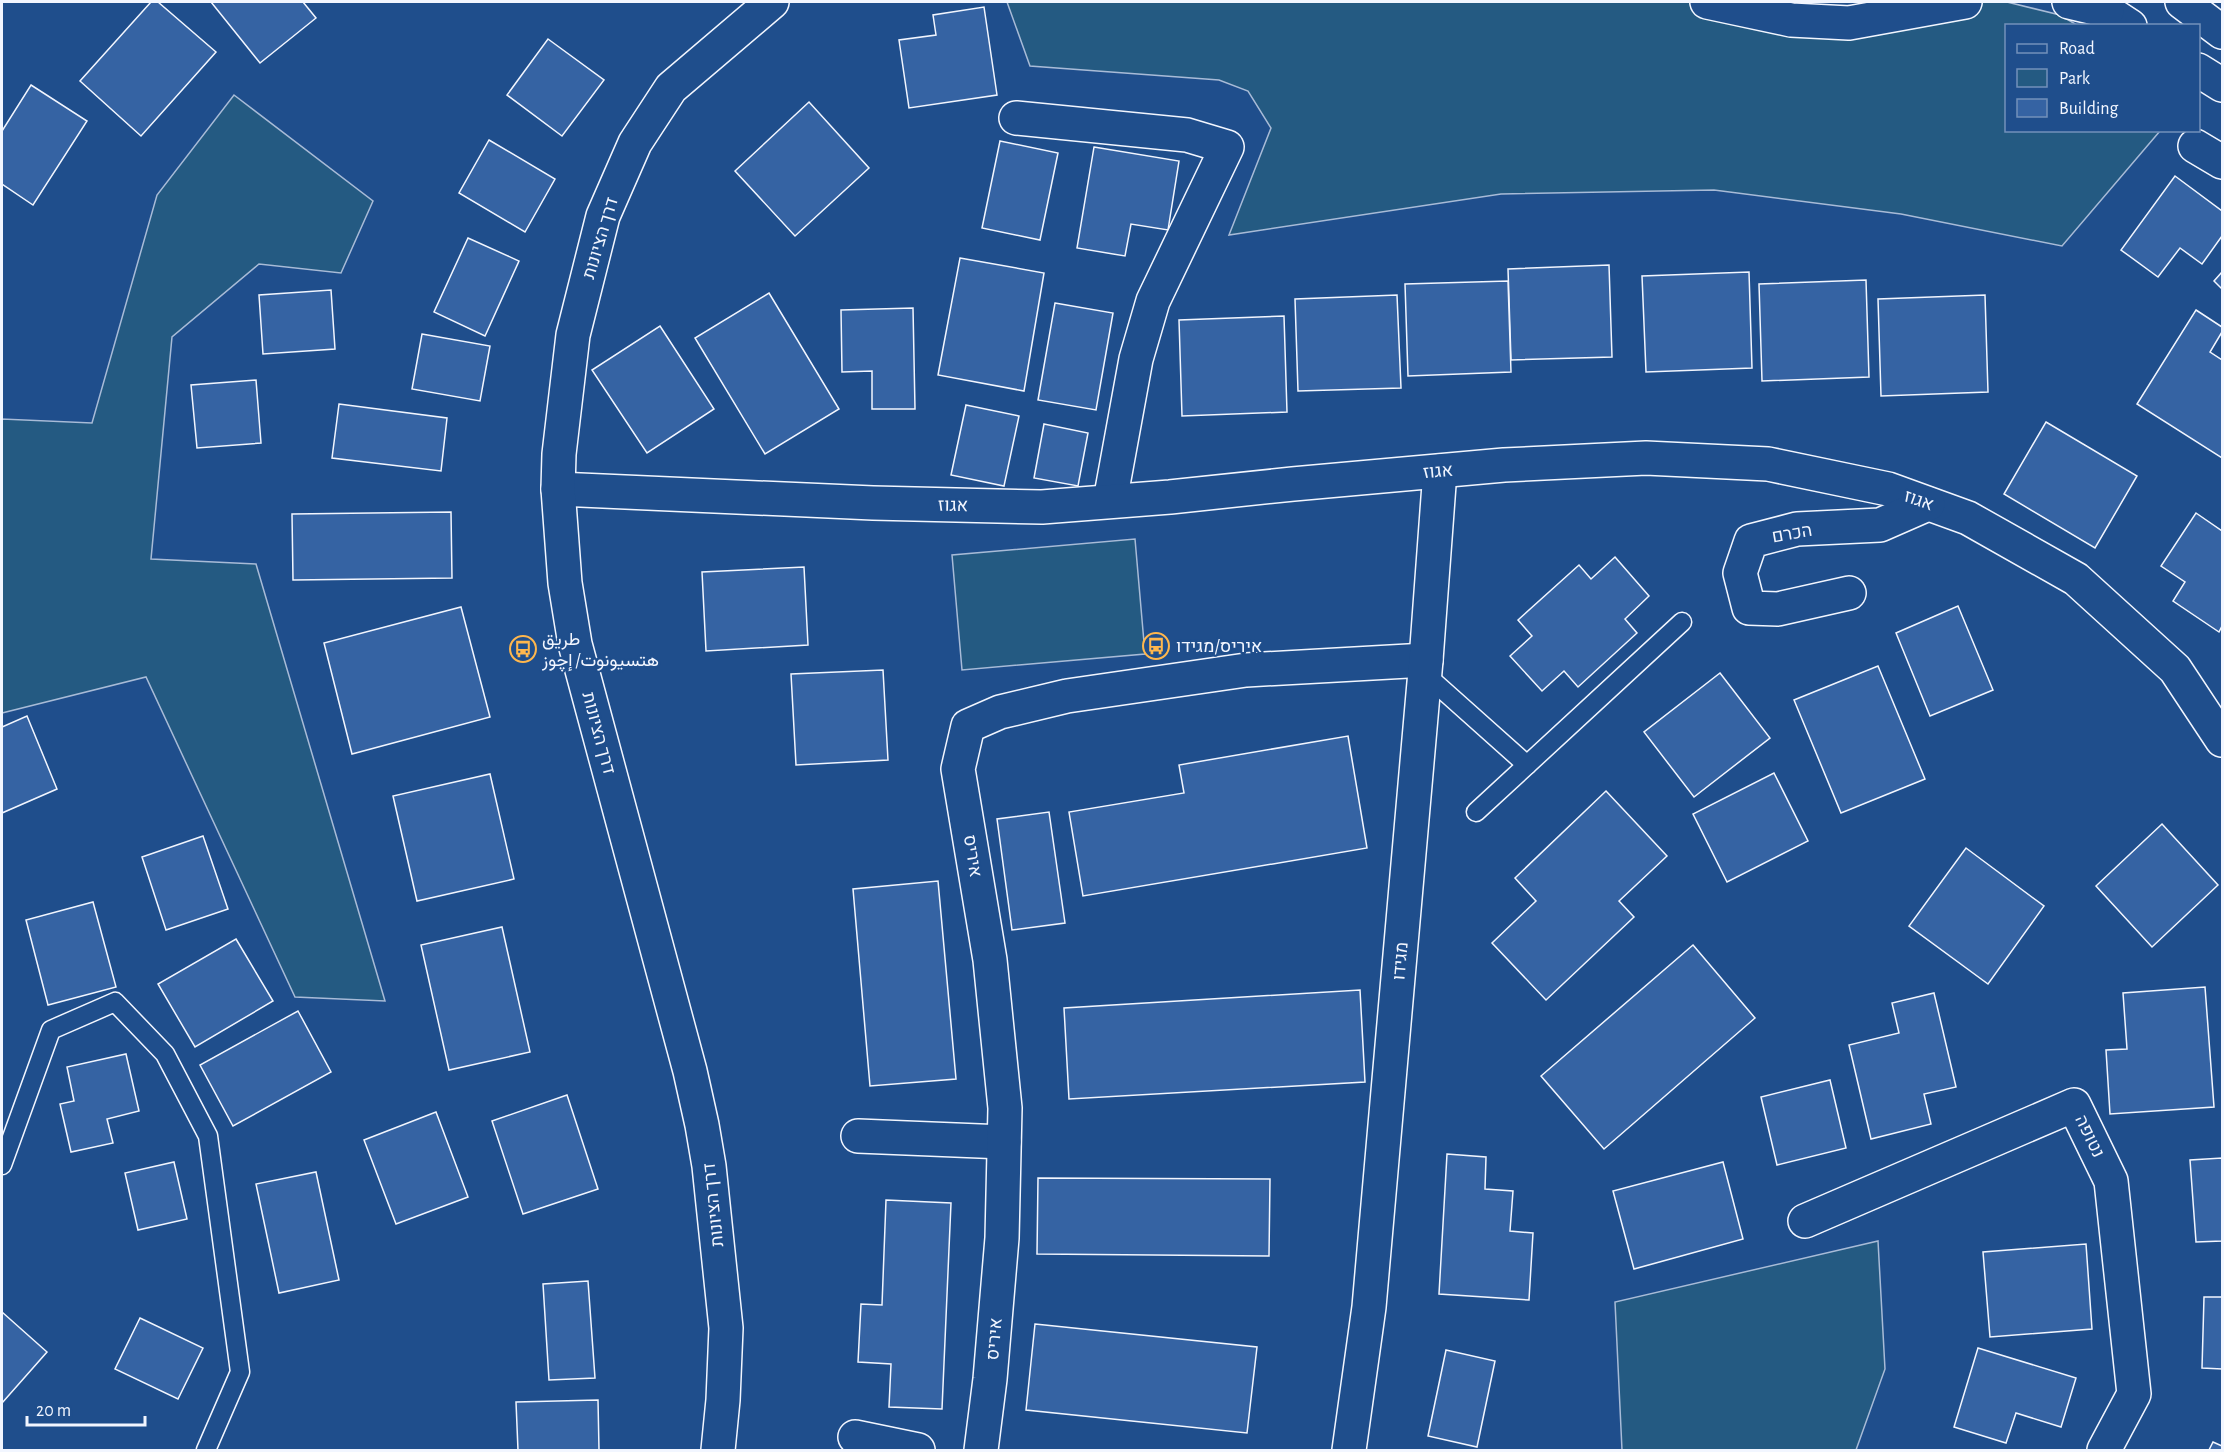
<svg xmlns="http://www.w3.org/2000/svg" width="2224" height="1452" viewBox="0 0 2224 1452" font-family="'Alegreya Sans',Vazirmatn,Heebo,sans-serif">
<style>
.green{fill:#245a82;stroke:#a8bbd7;stroke-width:1.5}
.building{fill:#3563a3;stroke:#f2f6ff;stroke-width:1.5}
.lines{fill:none;stroke-linecap:round;stroke-linejoin:round}
.lane-casing{stroke:#f2f6ff;stroke-width:21}
.street-casing{stroke:#f2f6ff;stroke-width:36}
.primary-casing{stroke:#f2f6ff;stroke-width:36}
.highway-casing{stroke:#f2f6ff;stroke-width:36}
.lane{stroke:#1f4e8c;stroke-width:18}
.street{stroke:#1f4e8c;stroke-width:33}
.primary{stroke:#1f4e8c;stroke-width:33}
.highway{stroke:#1f4e8c;stroke-width:33}
.labels{text-anchor:middle;stroke-width:4.5;stroke-linejoin:round;paint-order:stroke}
.street-label{font-size:18px;fill:#f2f6ff;stroke:#1f4e8c}
.poi-label{font-size:18px;fill:#f2f6ff;stroke:#1f4e8c;text-anchor:start}
</style>
<rect width="100%" height="100%" fill="#1f4e8c"/>
<g class="green">
<path d="M1007,2H1754L1836,12L1966,2H2007L2060,15L2077,25L2006,26V130L2160,131L2062,246L1901,214L1714,190L1501,194L1229,235L1271,128L1248,91L1219,80L1030,66Z"/>
<path d="M234,95L373,201L341,273L259,264L172,337L151,559L256,564L385,1001L295,997L146,677L2,713V419L92,423L157,195Z"/>
<path d="M1135,539L1145,654L962,670L952,555Z"/>
<path d="M1878,1241L1885,1369L1856,1450H1622L1615,1302Z"/>
</g>
<g class="building">
<path d="M151,2H158L216,52L141,136L80,81Z"/>
<path d="M211,2H303L316,18L260,63Z"/>
<path d="M984,7L997,95L909,108L899,40L936,35L933,15Z"/>
<path d="M548,39L604,80L562,136L507,95Z"/>
<path d="M31,85L87,121L33,205L2,184V131Z"/>
<path d="M809,102L869,168L795,236L735,171Z"/>
<path d="M489,140L555,179L525,232L459,193Z"/>
<path d="M1000,141L1058,153L1040,240L982,228Z"/>
<path d="M1094,147L1179,161L1168,230L1131,224L1125,256L1077,248Z"/>
<path d="M2175,176L2222,211V236L2202,264L2180,248L2158,277L2121,250Z"/>
<path d="M468,238L519,261L485,336L434,312Z"/>
<path d="M960,258L1044,273L1024,391L938,375Z"/>
<path d="M1609,265L1612,357L1511,360L1508,269Z"/>
<path d="M1749,272L1752,368L1646,372L1642,276Z"/>
<path d="M2222,272V289L2214,281Z"/>
<path d="M1866,280L1869,377L1762,381L1759,284Z"/>
<path d="M1508,281L1511,372L1408,376L1405,284Z"/>
<path d="M331,290L335,349L263,354L259,295Z"/>
<path d="M769,293L839,409L765,454L695,338Z"/>
<path d="M1397,295L1401,388L1298,391L1295,299Z"/>
<path d="M1985,295L1988,392L1881,396L1878,299Z"/>
<path d="M1055,303L1113,313L1096,410L1038,400Z"/>
<path d="M913,308L915,409H872V371L842,372L841,310Z"/>
<path d="M2196,310L2222,327V332L2210,352L2222,360V458L2137,404Z"/>
<path d="M1284,316L1287,412L1182,416L1179,320Z"/>
<path d="M660,326L714,409L647,453L592,370Z"/>
<path d="M422,334L490,346L480,401L412,389Z"/>
<path d="M256,380L261,443L197,448L191,385Z"/>
<path d="M339,404L447,418L441,471L332,458Z"/>
<path d="M966,405L1019,416L1004,486L951,475Z"/>
<path d="M2046,422L2137,476L2095,548L2004,494Z"/>
<path d="M1044,424L1088,433L1078,486L1034,478Z"/>
<path d="M451,512L452,578L293,580L292,514Z"/>
<path d="M2196,513L2222,531V626L2219,632L2173,601L2185,582L2161,566Z"/>
<path d="M1615,557L1649,596L1625,619L1637,633L1578,687L1564,671L1542,691L1510,656L1532,636L1518,620L1579,565L1591,579Z"/>
<path d="M804,567L808,645L706,651L702,572Z"/>
<path d="M1958,606L1993,690L1930,716L1896,633Z"/>
<path d="M461,607L490,717L352,754L324,643Z"/>
<path d="M1878,666L1925,779L1841,813L1794,700Z"/>
<path d="M883,670L888,760L796,765L791,674Z"/>
<path d="M1720,673L1770,738L1694,797L1644,732Z"/>
<path d="M27,716L57,789L2,813V727Z"/>
<path d="M1348,736L1367,848L1083,896L1069,812L1184,793L1179,765Z"/>
<path d="M1774,773L1808,841L1727,882L1693,814Z"/>
<path d="M490,774L514,879L417,901L393,796Z"/>
<path d="M1606,791L1667,856L1619,901L1634,917L1546,1000L1492,943L1536,901L1515,878Z"/>
<path d="M1049,812L1065,923L1012,930L997,819Z"/>
<path d="M2162,824L2218,885L2152,947L2096,886Z"/>
<path d="M203,836L228,909L166,930L142,857Z"/>
<path d="M1966,848L2044,906L1988,984L1909,926Z"/>
<path d="M938,881L956,1079L870,1086L853,889Z"/>
<path d="M93,902L116,987L48,1005L26,920Z"/>
<path d="M502,927L530,1052L449,1070L421,945Z"/>
<path d="M236,939L273,1001L195,1047L158,984Z"/>
<path d="M1693,945L1755,1018L1604,1149L1541,1076Z"/>
<path d="M2205,987L2214,1107L2110,1114L2106,1050L2127,1049L2123,993Z"/>
<path d="M1360,990L1365,1082L1069,1099L1064,1008Z"/>
<path d="M1934,993L1956,1087L1924,1094L1931,1124L1871,1139L1849,1045L1899,1033L1892,1003Z"/>
<path d="M298,1011L331,1072L233,1126L200,1065Z"/>
<path d="M126,1054L139,1111L107,1119L113,1143L71,1152L60,1104L74,1101L67,1067Z"/>
<path d="M1830,1080L1846,1148L1777,1165L1761,1097Z"/>
<path d="M567,1095L598,1189L523,1214L492,1121Z"/>
<path d="M436,1112L468,1197L396,1224L364,1140Z"/>
<path d="M1447,1154L1486,1157L1485,1189L1513,1191L1510,1231L1533,1233L1529,1300L1439,1294Z"/>
<path d="M2222,1158V1241L2196,1242L2190,1160Z"/>
<path d="M174,1162L187,1219L138,1230L125,1173Z"/>
<path d="M1723,1162L1743,1239L1634,1269L1613,1191Z"/>
<path d="M316,1172L339,1280L279,1293L256,1184Z"/>
<path d="M1038,1178L1270,1179L1269,1256L1037,1254Z"/>
<path d="M886,1200L951,1203L942,1409L889,1407L891,1364L858,1362L861,1304L882,1305Z"/>
<path d="M2086,1244L2092,1329L1990,1337L1983,1252Z"/>
<path d="M588,1281L595,1378L549,1380L543,1284Z"/>
<path d="M2204,1297H2222V1369L2202,1368Z"/>
<path d="M2,1312L47,1352L2,1403Z"/>
<path d="M140,1318L203,1348L178,1399L115,1369Z"/>
<path d="M1035,1324L1257,1347L1247,1433L1026,1410Z"/>
<path d="M1978,1348L2076,1378L2061,1427L2016,1413L2006,1443L1954,1427Z"/>
<path d="M1446,1350L1495,1361L1477,1447L1428,1436Z"/>
<path d="M598,1400L599,1450H518L516,1402Z"/>
<path d="M2213,1442L2222,1446V1450H2209Z"/>
</g>
<g class="lines">
<defs>
<g id="lane">
<path d="M1425,674L1527,765"/>
<path d="M1476,812L1682,622"/>
<path d="M2,1165L51,1030L115,1002L165,1054L208,1136L240,1372L206,1450"/>
</g>
<g id="street">
<path d="M1016,118L1187,135L1227,147L1153,301L1136,359L1110,501"/>
<path d="M2195,146L2222,162"/>
<path d="M558,489L873,503L1042,507L1170,497L1293,484L1504,465L1646,458L1768,464L1888,489L1968,518L2076,579L2175,669L2222,740"/>
<path d="M1849,593L1778,609L1749,608L1740,573L1751,541L1797,529L1880,525L1928,504"/>
<path d="M858,1136L1004,1142"/>
<path d="M1805,1221L2074,1105L2111,1181L2134,1394L2104,1450"/>
<path d="M855,1437L918,1450"/>
<path d="M981,1450L990,1379L1002,1238L1005,1108L990,960L958,769L968,726L1000,712L1067,696L1246,670L1426,660"/>
<path d="M1349,1450L1369,1307L1426,660L1440,471"/>
</g>
<g id="primary">
<path d="M2093,2L2130,26"/>
<path d="M2182,2L2222,32"/>
<path d="M2198,70L2222,85"/>
</g>
<g id="highway">
<path d="M1707,2L1791,20L1849,23L1965,2"/>
<path d="M2069,2L2107,11"/>
<path d="M718,1450L723,1400L726,1328L709,1166L702,1125L690,1071L575,644L565,583L558,489L559,454L573,335L603,216L635,143L671,88L772,2"/>
</g>
</defs>
<use href="#lane" class="lane-casing"/>
<use href="#street" class="street-casing"/>
<use href="#primary" class="primary-casing"/>
<use href="#highway" class="highway-casing"/>
<use href="#lane" class="lane"/>
<use href="#street" class="street"/>
<use href="#primary" class="primary"/>
<use href="#highway" class="highway"/>
</g>
<defs>
<symbol id="bus-ring" viewBox="-11 -11 22 22"><circle r="9.5" fill="#1f4e8c" stroke="#ffb74d" stroke-width="1.5"/><path d="M-5-6H5V4H4V6H2V4H-2V6H-4V4H-5ZM-3.5-4V0h7V-4ZM-3.5 1.2v1.5H-2V1.2ZM2 1.2v1.5H3.5V1.2Z" fill="#ffb74d"/></symbol>
</defs>
<g fill-rule="evenodd">
<use href="#bus-ring" x="1141" y="631" width="30" height="30"/>
<use href="#bus-ring" x="508" y="634" width="30" height="30"/>
</g>
<g class="labels">
<g class="street-label">
<text transform="translate(600 238) rotate(-73)" y="6">דרך הציונות</text>
<text transform="translate(1438 471) rotate(-5)" y="6">אגוז</text>
<text transform="translate(1919 500) rotate(20)" y="6">אגוז</text>
<text transform="translate(953 505) rotate(1)" y="6">אגוז</text>
<text transform="translate(1792 533) rotate(-10)" y="6">הכרם</text>
<text transform="translate(599 733) rotate(75)" y="6">דרך הציונות</text>
<text transform="translate(973 856) rotate(81)" y="6">איריס</text>
<text transform="translate(1400 961) rotate(-85)" y="6">מגידו</text>
<text transform="translate(2090 1136) rotate(64)" y="6">נטופה</text>
<text transform="translate(713 1205) rotate(-96)" y="6">דרך הציונות</text>
<text transform="translate(994 1339) rotate(-85)" y="6">איריס</text>
</g>
<g class="poi-label">
<text x="542" y="645">طريق<tspan x="542" dy="21">هتسيونوت/ إچوز</tspan></text>
<text x="1176" y="652">איריס/מגידו</text>
</g>
</g>
<rect width="2224" height="1452" fill="none" stroke="#f2f6ff" stroke-width="6"/>
<rect x="2005" y="24" width="195" height="108" fill="#1f4e8c" stroke="#7391ba" stroke-width="1.5"/>
<rect x="2017" y="44" width="30" height="9" fill="#1f4e8c" stroke="#7391ba" stroke-width="1.5"/>
<text x="2059" y="54" font-size="18" fill="#f2f6ff">Road</text>
<rect x="2017" y="69" width="30" height="18" fill="#245a82" stroke="#7391ba" stroke-width="1.5"/>
<text x="2059" y="84" font-size="18" fill="#f2f6ff">Park</text>
<rect x="2017" y="99" width="30" height="18" fill="#3563a3" stroke="#7391ba" stroke-width="1.5"/>
<text x="2059" y="114" font-size="18" fill="#f2f6ff">Building</text>
<path d="M27 1416v9h118v-9" fill="none" stroke="#f2f6ff" stroke-width="3"/>
<text x="36" y="1416" font-size="18" fill="#f2f6ff" stroke="#1f4e8c" stroke-width="4.5" paint-order="stroke">20 m</text>
</svg>
